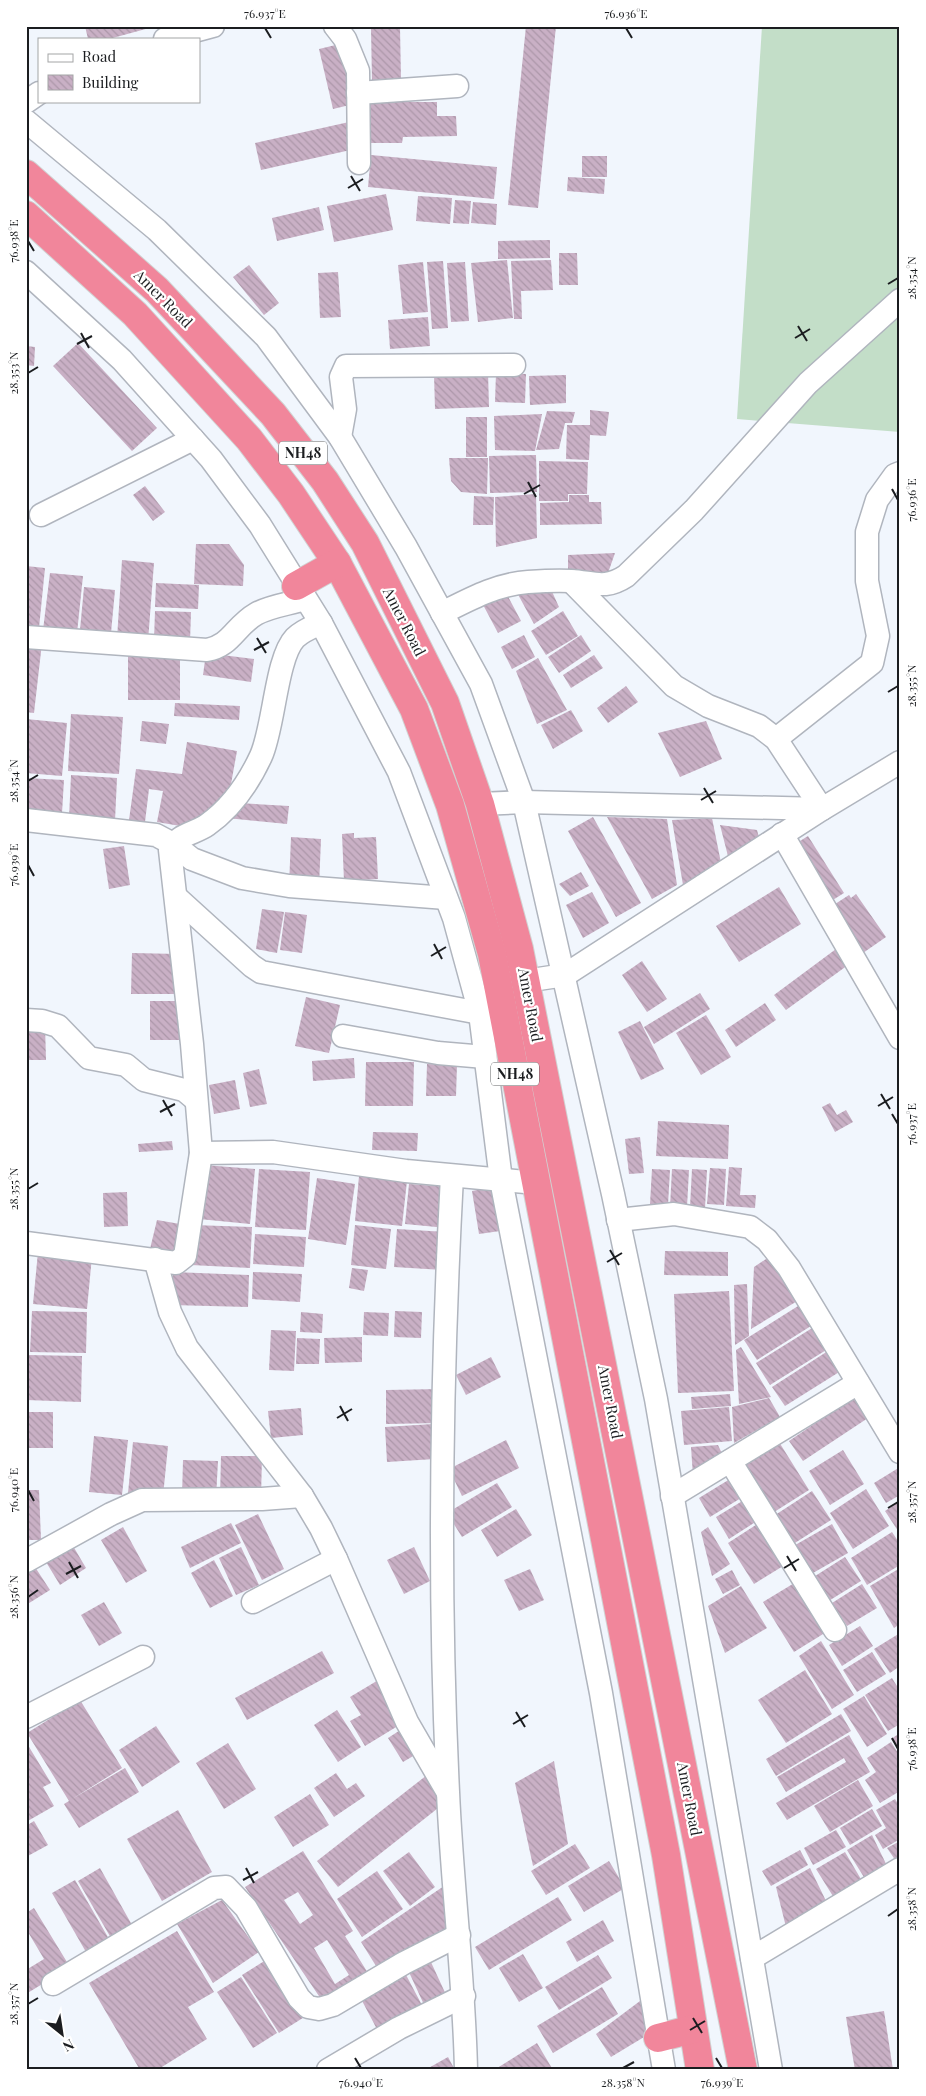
<svg xmlns="http://www.w3.org/2000/svg" width="926" height="2096" viewBox="0 0 926 2096" font-family="'Playfair Display',serif">
<style>
.grass{fill:#c3dec8}
.building{fill:url(#building-back-hatch);fill-rule:evenodd}
.lines{fill:none;stroke-linecap:round;stroke-linejoin:round}
.minor-casing{stroke:#b0b5be;stroke-width:25}
.highway-casing{stroke:#d1d2d2;stroke-width:30}
.minor{stroke:#fff;stroke-width:22}
.highway{stroke:#f1869b;stroke-width:28}
.ticks{fill:none;stroke:#1b1d20;stroke-width:2}
.labels{text-anchor:middle;stroke-width:4.5;stroke-linejoin:round;paint-order:stroke}
.shield{fill:#fff;stroke:#5f6163;stroke-width:1}
.shield-label{font-size:14px;font-weight:bold;fill:#1b1d20}
.street-label{font-size:15px;fill:#1b1d20;stroke:#fff}
.neatline{fill:none;stroke:#1b1d20;stroke-width:2}
.ticks-label{font-size:12px;text-anchor:middle;fill:#1b1d20}
</style>
<defs>
<pattern id="building-back-hatch" width="6" height="6" patternUnits="userSpaceOnUse" patternTransform="scale(1.25)"><rect width="6" height="6" fill="#c9b0c5"/><path d="M-1 5l2 2M0 0l6 6M5-1l2 2" fill="none" stroke="#ac97a9"/></pattern>
</defs>
<rect width="100%" height="100%" fill="#f1f6fd"/>
<path class="grass" d="M762,26H900V432L737,419Z"/>
<g class="building">
<path d="M85,26H153V27L109,39H88Z"/>
<path d="M526,26H556L538,208L508,205Z"/>
<path d="M400,28L401,80L372,81L371,29Z"/>
<path d="M344,43L358,103L333,109L319,49Z"/>
<path d="M365,93H402V102H437V116H456L457,136L403,137L402,143H365Z"/>
<path d="M349,122L355,149L261,170L255,143Z"/>
<path d="M371,155L497,167L494,199L368,187Z"/>
<rect x="582" y="156" width="25" height="21"/>
<path d="M568,177L605,179L604,194L567,191Z"/>
<path d="M386,194L393,230L334,242L327,206Z"/>
<path d="M418,196L452,198L450,224L416,221Z"/>
<path d="M455,200L471,201L469,224L453,223Z"/>
<path d="M473,202L497,204L496,225L471,223Z"/>
<path d="M319,207L324,230L277,241L272,218Z"/>
<path d="M550,240V258L498,259V241Z"/>
<path d="M559,253H577L578,285H559Z"/>
<path d="M507,260L513,318L478,322L471,263Z"/>
<path d="M551,260L553,290L521,291L522,319H514L511,261Z"/>
<path d="M443,261L448,328L432,329L427,262Z"/>
<path d="M423,262L428,312L403,314L398,265Z"/>
<path d="M465,262L469,321L451,322L447,263Z"/>
<path d="M249,265L279,303L264,315L233,277Z"/>
<path d="M338,272L341,317L320,318L318,273Z"/>
<path d="M428,317L430,346L390,349L388,320Z"/>
<path d="M78,343L157,428L132,451L53,366Z"/>
<path d="M26,346L35,347L34,366L26,365Z"/>
<path d="M488,372L489,407L435,409L434,374Z"/>
<path d="M496,373L526,374L525,403L495,402Z"/>
<path d="M566,375V403L530,405L529,376Z"/>
<path d="M590,410L609,412L606,436L590,435L589,460L566,459L567,425H590Z"/>
<path d="M547,411L575,412L572,423H565L559,449L536,450Z"/>
<path d="M542,414L535,451L495,450L494,416Z"/>
<rect x="466" y="417" width="21" height="40"/>
<path d="M536,455L537,492L490,493L489,456Z"/>
<path d="M449,458H488L487,494L461,492L451,481Z"/>
<path d="M539,461L588,462L587,494H568V501H539Z"/>
<path d="M145,486L165,512L153,521L133,495Z"/>
<path d="M536,494L537,538L496,547L495,497Z"/>
<path d="M569,495H589V502H601L602,524L540,525V503L569,502Z"/>
<path d="M474,496L494,497L493,525H473Z"/>
<path d="M196,544H229L244,565L243,586L194,584Z"/>
<path d="M615,553L608,573L568,576V555Z"/>
<path d="M122,560L154,563L148,641L117,639Z"/>
<path d="M26,566L45,568L39,628L26,626Z"/>
<path d="M50,573L83,576L77,633L43,630Z"/>
<path d="M156,583L199,585L198,609L155,607Z"/>
<path d="M549,585L559,607L534,624L514,587Z"/>
<path d="M84,587L115,590L111,633L80,630Z"/>
<path d="M504,589L521,621L498,633L481,601Z"/>
<path d="M155,611L191,612L190,642L154,640Z"/>
<path d="M563,611L578,636L546,655L531,631Z"/>
<path d="M524,635L535,657L512,669L501,647Z"/>
<path d="M581,635L591,651L559,673L548,657Z"/>
<path d="M26,641L42,643L34,713L26,712Z"/>
<rect x="128" y="648" width="52" height="52"/>
<path d="M206,653L254,659L251,682L203,675Z"/>
<path d="M594,655L603,668L571,688L563,675Z"/>
<path d="M538,658L567,710L537,724L516,671Z"/>
<path d="M626,686L638,702L608,723L597,708Z"/>
<path d="M175,703L240,706L239,720L174,716Z"/>
<path d="M571,710L583,731L553,749L541,725Z"/>
<path d="M71,714L123,717L119,774L68,771Z"/>
<path d="M26,719L67,723L62,776L26,773Z"/>
<path d="M142,721L169,724L166,744L140,741Z"/>
<path d="M706,721L722,759L680,777L658,733Z"/>
<path d="M187,742L237,751L231,784L223,796L192,828L157,822L163,791L149,789L145,822L129,820L136,769L182,774Z"/>
<path d="M71,775L117,778L115,821L69,818Z"/>
<path d="M26,778L64,780L62,813L26,811Z"/>
<path d="M238,803L289,806L287,824L227,818Z"/>
<path d="M593,817L641,903L616,917L568,831Z"/>
<path d="M607,817L667,819L677,885L652,899Z"/>
<path d="M712,818L721,863L683,885L672,820Z"/>
<path d="M720,825L757,830L760,841L729,860Z"/>
<path d="M354,833V838L376,837L378,879L344,881L342,834Z"/>
<path d="M808,836L844,893L828,903L792,846Z"/>
<path d="M291,837L321,839L319,887L289,886Z"/>
<path d="M124,846L130,885L109,889L103,849Z"/>
<path d="M581,872L589,886L570,896L559,884Z"/>
<path d="M779,887L801,924L739,962L716,926Z"/>
<path d="M592,892L609,923L583,938L566,905Z"/>
<path d="M856,894L886,937L863,953L832,906L849,895L851,898Z"/>
<path d="M262,909L284,912L277,953L256,949Z"/>
<path d="M285,912L307,915L302,953L280,950Z"/>
<path d="M836,949L848,965L786,1010L774,995Z"/>
<path d="M132,953L179,954L178,994H131Z"/>
<path d="M642,961L667,999L647,1012L622,975Z"/>
<path d="M700,993L710,1009L654,1044L644,1027Z"/>
<path d="M306,997L340,1005L329,1053L295,1046Z"/>
<rect x="150" y="1001" width="31" height="39"/>
<path d="M765,1003L776,1020L736,1047L725,1030Z"/>
<path d="M706,1015L731,1057L701,1075L676,1033Z"/>
<path d="M640,1021L664,1069L641,1080L618,1032Z"/>
<path d="M26,1025H45L46,1060H26Z"/>
<path d="M354,1058L355,1078L313,1081L312,1061Z"/>
<path d="M366,1062H414L413,1106H365Z"/>
<path d="M427,1064L457,1065L456,1096H426Z"/>
<path d="M259,1069L267,1104L250,1107L243,1073Z"/>
<path d="M235,1080L240,1109L214,1114L209,1085Z"/>
<path d="M830,1103L837,1115L846,1110L853,1122L835,1132L822,1107Z"/>
<path d="M658,1121L729,1125L728,1159L656,1156Z"/>
<path d="M373,1132L418,1133L417,1151L372,1150Z"/>
<path d="M640,1137L644,1173L629,1174L625,1139Z"/>
<path d="M172,1141L173,1150L139,1152L138,1144Z"/>
<path d="M204,1165L255,1169L250,1224L199,1219Z"/>
<path d="M729,1167L742,1168L740,1195H756L755,1208L726,1206Z"/>
<path d="M710,1168L726,1169L724,1205L707,1204Z"/>
<path d="M259,1169L310,1172L306,1230L255,1227Z"/>
<path d="M652,1169L670,1170L668,1205L650,1204Z"/>
<path d="M672,1169L689,1170L687,1207H670Z"/>
<path d="M692,1169L707,1170L705,1208L690,1207Z"/>
<path d="M359,1176L407,1181L402,1226L355,1221Z"/>
<path d="M317,1178L355,1184L346,1245L308,1239Z"/>
<path d="M409,1184L451,1187L447,1228L405,1224Z"/>
<path d="M493,1187L500,1231L479,1234L472,1191Z"/>
<path d="M127,1192L128,1226L104,1227L103,1193Z"/>
<path d="M157,1220L180,1224L174,1254L150,1249Z"/>
<path d="M193,1225L252,1227L250,1268L191,1265Z"/>
<path d="M355,1225L391,1229L386,1269L351,1265Z"/>
<path d="M397,1229L446,1232L443,1270L394,1267Z"/>
<path d="M255,1234L306,1237L304,1267L253,1264Z"/>
<path d="M665,1251L728,1252V1276L664,1275Z"/>
<path d="M38,1252L92,1256L87,1309L33,1304Z"/>
<path d="M772,1255L799,1300L751,1329L754,1267Z"/>
<path d="M352,1268L368,1270L364,1291L349,1288Z"/>
<path d="M173,1272L249,1275L248,1307L171,1305Z"/>
<path d="M253,1272L302,1274L300,1302L252,1299Z"/>
<path d="M747,1284L749,1336L735,1345L734,1285Z"/>
<path d="M729,1291L734,1391L678,1393L674,1294Z"/>
<path d="M806,1301L819,1321L757,1360L744,1340Z"/>
<path d="M32,1311L87,1312L86,1353L30,1352Z"/>
<path d="M395,1311L422,1312L421,1338L394,1337Z"/>
<path d="M301,1312L323,1314L322,1333L300,1332Z"/>
<path d="M364,1312L389,1313L388,1336L363,1335Z"/>
<path d="M817,1325L831,1347L770,1385L756,1363Z"/>
<path d="M271,1330L296,1331L294,1371L269,1370Z"/>
<path d="M362,1337V1362L325,1363L324,1338Z"/>
<path d="M297,1338L320,1339L319,1364H296Z"/>
<path d="M741,1347L771,1397L739,1404L736,1350Z"/>
<path d="M831,1349L844,1369L785,1406L772,1387Z"/>
<path d="M27,1355L82,1356L81,1402L26,1400Z"/>
<path d="M491,1357L501,1377L466,1395L456,1375Z"/>
<path d="M440,1389L441,1423L386,1424V1390Z"/>
<path d="M730,1394L731,1406L692,1409L691,1397Z"/>
<path d="M854,1397L868,1418L803,1461L789,1441Z"/>
<path d="M769,1398L780,1417L734,1443L732,1407Z"/>
<path d="M729,1407L732,1441L684,1445L681,1411Z"/>
<path d="M301,1408L303,1435L271,1438L268,1411Z"/>
<rect x="26" y="1412" width="27" height="36"/>
<path d="M433,1424L435,1459L387,1462L385,1427Z"/>
<path d="M94,1436L128,1440L122,1495L89,1492Z"/>
<path d="M506,1440L519,1468L462,1496L449,1469Z"/>
<path d="M133,1442L168,1446L163,1496L128,1493Z"/>
<path d="M779,1442L809,1490L771,1514L741,1466Z"/>
<path d="M718,1445L725,1460L693,1476L691,1447Z"/>
<path d="M843,1450L864,1484L830,1505L809,1471Z"/>
<path d="M221,1456H262L261,1498L220,1497Z"/>
<path d="M183,1460L218,1461L216,1498L182,1497Z"/>
<path d="M900,1467V1495L886,1503L874,1483Z"/>
<path d="M730,1479L741,1498L710,1517L699,1498Z"/>
<path d="M497,1483L512,1507L462,1537L447,1513Z"/>
<path d="M866,1489L889,1526L853,1549L830,1513Z"/>
<path d="M26,1490H39L41,1540H26Z"/>
<path d="M812,1491L831,1520L787,1548L769,1519Z"/>
<path d="M744,1500L757,1521L729,1539L716,1517Z"/>
<path d="M900,1501V1534L885,1511Z"/>
<path d="M516,1509L532,1535L497,1557L481,1530Z"/>
<path d="M258,1514L284,1569L262,1580L235,1525Z"/>
<path d="M762,1521L788,1563L754,1584L728,1543Z"/>
<path d="M231,1523L241,1543L190,1568L181,1547Z"/>
<path d="M832,1524L848,1553L806,1577L790,1548Z"/>
<path d="M123,1527L147,1571L126,1583L101,1540Z"/>
<path d="M708,1527L730,1564L712,1576L701,1532Z"/>
<path d="M892,1532L900,1544V1565L867,1585L851,1558Z"/>
<path d="M73,1546L86,1568L60,1585L46,1562Z"/>
<path d="M241,1547L259,1585L236,1595L219,1558Z"/>
<path d="M414,1547L430,1581L404,1594L387,1560Z"/>
<path d="M845,1557L861,1581L827,1602L812,1578Z"/>
<path d="M214,1560L233,1596L210,1608L191,1573Z"/>
<path d="M35,1567L50,1590L26,1605V1572Z"/>
<path d="M900,1568V1624L894,1628L870,1586Z"/>
<path d="M530,1569L544,1600L519,1611L504,1580Z"/>
<path d="M732,1570L740,1585L723,1594L715,1579Z"/>
<path d="M796,1582L828,1631L794,1652L763,1602Z"/>
<path d="M862,1584L877,1608L847,1626L832,1603Z"/>
<path d="M741,1586L767,1628L725,1653L708,1606Z"/>
<path d="M104,1602L122,1633L99,1646L81,1615Z"/>
<path d="M860,1626L873,1646L842,1666L829,1645Z"/>
<path d="M900,1633V1666L890,1673L874,1649Z"/>
<path d="M821,1641L854,1695L832,1709L799,1656Z"/>
<path d="M322,1651L334,1673L247,1720L235,1698Z"/>
<path d="M872,1652L886,1674L857,1692L843,1670Z"/>
<path d="M805,1670L832,1714L786,1743L758,1700Z"/>
<path d="M892,1678L900,1691V1724L888,1731L865,1695Z"/>
<path d="M380,1679L406,1721L365,1746L350,1721L361,1715L350,1697Z"/>
<path d="M864,1696L887,1734L867,1747L843,1709Z"/>
<path d="M80,1700L122,1768L72,1799L125,1768L139,1792L79,1828L64,1804L69,1801L27,1733Z"/>
<path d="M337,1710L361,1747L338,1762L314,1725Z"/>
<path d="M841,1714L851,1731L776,1776L766,1759Z"/>
<path d="M156,1726L180,1762L142,1787L119,1750Z"/>
<path d="M405,1727L420,1752L403,1762L388,1738Z"/>
<path d="M900,1733V1752L891,1739Z"/>
<path d="M849,1735L870,1772L787,1820L776,1803L846,1762L844,1758L786,1792L777,1777Z"/>
<path d="M26,1742L51,1783L43,1787L54,1806L26,1822Z"/>
<path d="M891,1742L900,1756V1791L880,1803L865,1780L876,1772L867,1758Z"/>
<path d="M228,1743L256,1789L224,1809L196,1763Z"/>
<path d="M554,1761L568,1844L533,1866L515,1783Z"/>
<path d="M336,1773L347,1789L356,1783L365,1796L334,1817L314,1788Z"/>
<path d="M427,1775L447,1801L338,1887L317,1861Z"/>
<path d="M858,1780L873,1806L830,1832L814,1806Z"/>
<path d="M310,1794L329,1825L293,1847L274,1817Z"/>
<path d="M895,1799L900,1807V1839L883,1849L875,1835L886,1828L876,1810Z"/>
<path d="M872,1809L882,1826L850,1845L840,1828Z"/>
<path d="M178,1810L212,1872L162,1901L127,1839Z"/>
<path d="M34,1821L48,1845L26,1857V1826Z"/>
<path d="M836,1830L846,1847L813,1865L804,1848Z"/>
<path d="M872,1835L889,1870L867,1882L847,1850Z"/>
<path d="M900,1841V1867L887,1848Z"/>
<path d="M575,1844L590,1868L546,1895L531,1871Z"/>
<path d="M800,1850L808,1865L771,1886L762,1871Z"/>
<path d="M303,1851L353,1931L345,1936L371,1978L323,2002L245,1887ZM298,1892L313,1915L300,1924L284,1900ZM327,1940L349,1975L335,1984L314,1948Z"/>
<path d="M409,1852L435,1887L410,1906L383,1871Z"/>
<path d="M845,1852L865,1886L836,1901L816,1869Z"/>
<path d="M609,1861L625,1888L584,1912L568,1886Z"/>
<path d="M100,1868L132,1925L111,1938L78,1881Z"/>
<path d="M810,1868L827,1903L786,1927L776,1887Z"/>
<path d="M377,1871L403,1909L362,1937L337,1899Z"/>
<path d="M75,1880L109,1939L86,1952L52,1893Z"/>
<path d="M450,1882L452,1929L378,1969L361,1942Z"/>
<path d="M558,1897L572,1920L489,1970L475,1947Z"/>
<path d="M222,1900L259,1952L213,1983L177,1924Z"/>
<path d="M34,1908L70,1967L26,1994V1970L44,1959L28,1932L26,1933V1913Z"/>
<path d="M603,1920L614,1941L577,1962L566,1942Z"/>
<path d="M177,1931L214,1992L188,2007L207,2039L157,2070H140L89,1983Z"/>
<path d="M523,1954L543,1988L519,2002L499,1968Z"/>
<path d="M598,1955L612,1978L559,2010L545,1987Z"/>
<path d="M269,1958L306,2016L279,2033L242,1975Z"/>
<path d="M430,1960L448,1999L426,2009L408,1970Z"/>
<path d="M405,1973L424,2009L379,2033L360,1997Z"/>
<path d="M241,1977L277,2033L253,2048L217,1992Z"/>
<path d="M602,1987L618,2014L553,2053L537,2026Z"/>
<path d="M640,2001L649,2034L611,2057L596,2034Z"/>
<path d="M884,2011L893,2070H855L846,2017Z"/>
<path d="M537,2043L553,2070H494Z"/>
<path d="M448,2057L455,2070H425Z"/>
</g>
<g class="lines">
<defs>
<g id="minor">
<path d="M335,26L345,39L358,71L359,163"/>
<path d="M165,39L213,26"/>
<path d="M358,93L457,86"/>
<path d="M26,102L39,93"/>
<path d="M26,121L157,230L266,337L340,437L406,547L481,684L524,802L613,1194L656,1399L771,2070"/>
<path d="M26,272L122,360L211,459L260,525L321,623L399,772L454,918L480,1013L501,1180L601,1693L664,2070"/>
<path d="M340,437L345,409L341,377L346,366L514,365"/>
<path d="M41,515L193,439"/>
<path d="M442,613C470,599 497,584 528,582C542,581 557,580 571,581C593,582 605,590 626,576L694,510L808,383L900,300"/>
<path d="M26,637L207,650C231,646 235,626 256,614C270,606 289,604 305,599"/>
<path d="M776,739L872,663L878,636L867,581V532L877,500L895,475L900,473"/>
<path d="M480,804L524,802L822,809L900,762"/>
<path d="M26,820L156,835L173,844L192,859L242,878L289,886L446,898"/>
<path d="M782,834L900,1038"/>
<path d="M176,897L252,966L261,972L480,1013"/>
<path d="M525,981L565,975L822,809L776,739L759,726L708,706L674,686L571,581"/>
<path d="M26,1020L42,1021L58,1026L89,1058L126,1065L144,1080L184,1090L196,1100"/>
<path d="M343,1036L438,1053L485,1057"/>
<path d="M201,1153L273,1152L406,1171L536,1183"/>
<path d="M452,1176C441,1381 438,1586 448,1792C452,1885 464,1977 466,2070"/>
<path d="M618,1220L674,1214L750,1227L767,1240L789,1268L900,1452"/>
<path d="M26,1243L176,1263L185,1256L201,1153L192,1044L170,850C178,834 194,834 207,825C231,808 249,782 261,756C274,728 276,658 295,638C302,631 312,627 321,623"/>
<path d="M155,1259L170,1312L187,1348L302,1496L321,1528L336,1559L407,1722L447,1791"/>
<path d="M730,1461L835,1630"/>
<path d="M672,1496L858,1383"/>
<path d="M26,1561L111,1514L142,1500L262,1499L302,1496"/>
<path d="M253,1602L336,1559"/>
<path d="M26,1717L143,1657"/>
<path d="M752,1958L900,1869"/>
<path d="M53,1984L214,1888L226,1887L246,1908L299,1998L308,2007L319,2009L333,2005L404,1963L459,1935"/>
<path d="M328,2070L399,2028L464,1996"/>
</g>
<g id="highway">
<path d="M26,174L157,290L273,414L325,481L365,543L445,703L480,804L519,949L743,2070"/>
<path d="M26,215L135,314L249,439L291,494L337,563L414,709L450,805L492,954L666,1855L700,2070"/>
<path d="M296,586L337,563"/>
<path d="M658,2038L693,2029"/>
</g>
</defs>
<use href="#minor" class="minor-casing"/>
<use href="#highway" class="highway-casing"/>
<use href="#minor" class="minor"/>
<use href="#highway" class="highway"/>
</g>
<path class="ticks" d="M265,28L271,38M626,28L632,38M351,176L360,191M348,188L363,179M28,241L34,251M888,284L898,278M798,326L807,341M81,333L89,348M795,338L810,329M77,344L92,336M28,373L38,367M528,482L536,497M892,489L898,500M524,494L540,485M257,638L266,653M254,650L269,642M888,692L898,686M28,781L38,775M704,788L713,803M701,800L716,791M28,865L34,876M434,944L442,959M431,956L446,947M881,1094L890,1109M163,1100L172,1116M878,1106L893,1097M160,1112L175,1104M892,1114L898,1124M28,1189L38,1183M610,1250L619,1265M607,1262L622,1253M340,1406L348,1421M337,1418L352,1409M28,1490L34,1501M888,1508L898,1502M787,1556L796,1571M69,1562L78,1578M784,1568L799,1559M66,1574L81,1566M28,1597L38,1590M516,1712L525,1727M513,1724L528,1715M892,1738L898,1749M246,1868L254,1883M243,1880L258,1872M888,1916L898,1909M28,2004L38,1998M693,2018L702,2033M690,2030L705,2021M355,2058L361,2068M716,2058L722,2068M623,2068L634,2062"/>
<g class="labels">
<g class="shield">
<rect x="279" y="441.5" width="48" height="23" rx="4"/>
<rect x="491" y="1062.5" width="48" height="23" rx="4"/>
</g>
<g class="shield-label">
<text x="303" y="458">NH48</text>
<text x="515" y="1079">NH48</text>
</g>
<g class="street-label">
<text transform="translate(163 299) rotate(45)" y="5">Amer Road</text>
<text transform="translate(404 622) rotate(63)" y="5">Amer Road</text>
<text transform="translate(530 1005) rotate(79)" y="5">Amer Road</text>
<text transform="translate(610 1402) rotate(79)" y="5">Amer Road</text>
<text transform="translate(689 1799) rotate(79)" y="5">Amer Road</text>
</g>
</g>
<rect width="926" height="2096" fill="none" stroke="#ffffff" stroke-width="55"/>
<rect x="38" y="38" width="162" height="65" fill="#ffffff" stroke="#a4a5a6"/>
<rect x="48" y="54" width="25" height="8" fill="#ffffff" stroke="#a4a5a6"/>
<text x="82" y="62" font-size="15" fill="#1b1d20">Road</text>
<rect x="48" y="75" width="25" height="15" fill="url(#building-back-hatch)" stroke="#a4a5a6"/>
<text x="82" y="88" font-size="15" fill="#1b1d20">Building</text>
<g transform="translate(62 2034) rotate(150)" stroke="#ffffff" stroke-width="4" paint-order="stroke">
<path d="M0-4L9 19L0 12L-9 19Z" fill="#1b1d20"/>
<text y="-8" font-size="14" font-weight="bold" text-anchor="middle" fill="#1b1d20">N</text>
</g>
<rect x="28" y="28" width="870" height="2040" class="neatline"/>
<g class="ticks-label">
<text x="265" y="18">76.937°E</text>
<text x="626" y="18">76.936°E</text>
<text transform="translate(14 241) rotate(-90)" y="4">76.938°E</text>
<text transform="translate(912 278) rotate(-90)" y="4">28.354°N</text>
<text transform="translate(14 373) rotate(-90)" y="4">28.353°N</text>
<text transform="translate(912 500) rotate(-90)" y="4">76.936°E</text>
<text transform="translate(912 686) rotate(-90)" y="4">28.355°N</text>
<text transform="translate(14 781) rotate(-90)" y="4">28.354°N</text>
<text transform="translate(14 865) rotate(-90)" y="4">76.939°E</text>
<text transform="translate(912 1124) rotate(-90)" y="4">76.937°E</text>
<text transform="translate(14 1189) rotate(-90)" y="4">28.355°N</text>
<text transform="translate(14 1490) rotate(-90)" y="4">76.940°E</text>
<text transform="translate(912 1502) rotate(-90)" y="4">28.357°N</text>
<text transform="translate(14 1597) rotate(-90)" y="4">28.356°N</text>
<text transform="translate(912 1749) rotate(-90)" y="4">76.938°E</text>
<text transform="translate(912 1909) rotate(-90)" y="4">28.358°N</text>
<text transform="translate(14 2004) rotate(-90)" y="4">28.357°N</text>
<text x="361" y="2087">76.940°E</text>
<text x="623" y="2087">28.358°N</text>
<text x="722" y="2087">76.939°E</text>
</g>
</svg>
